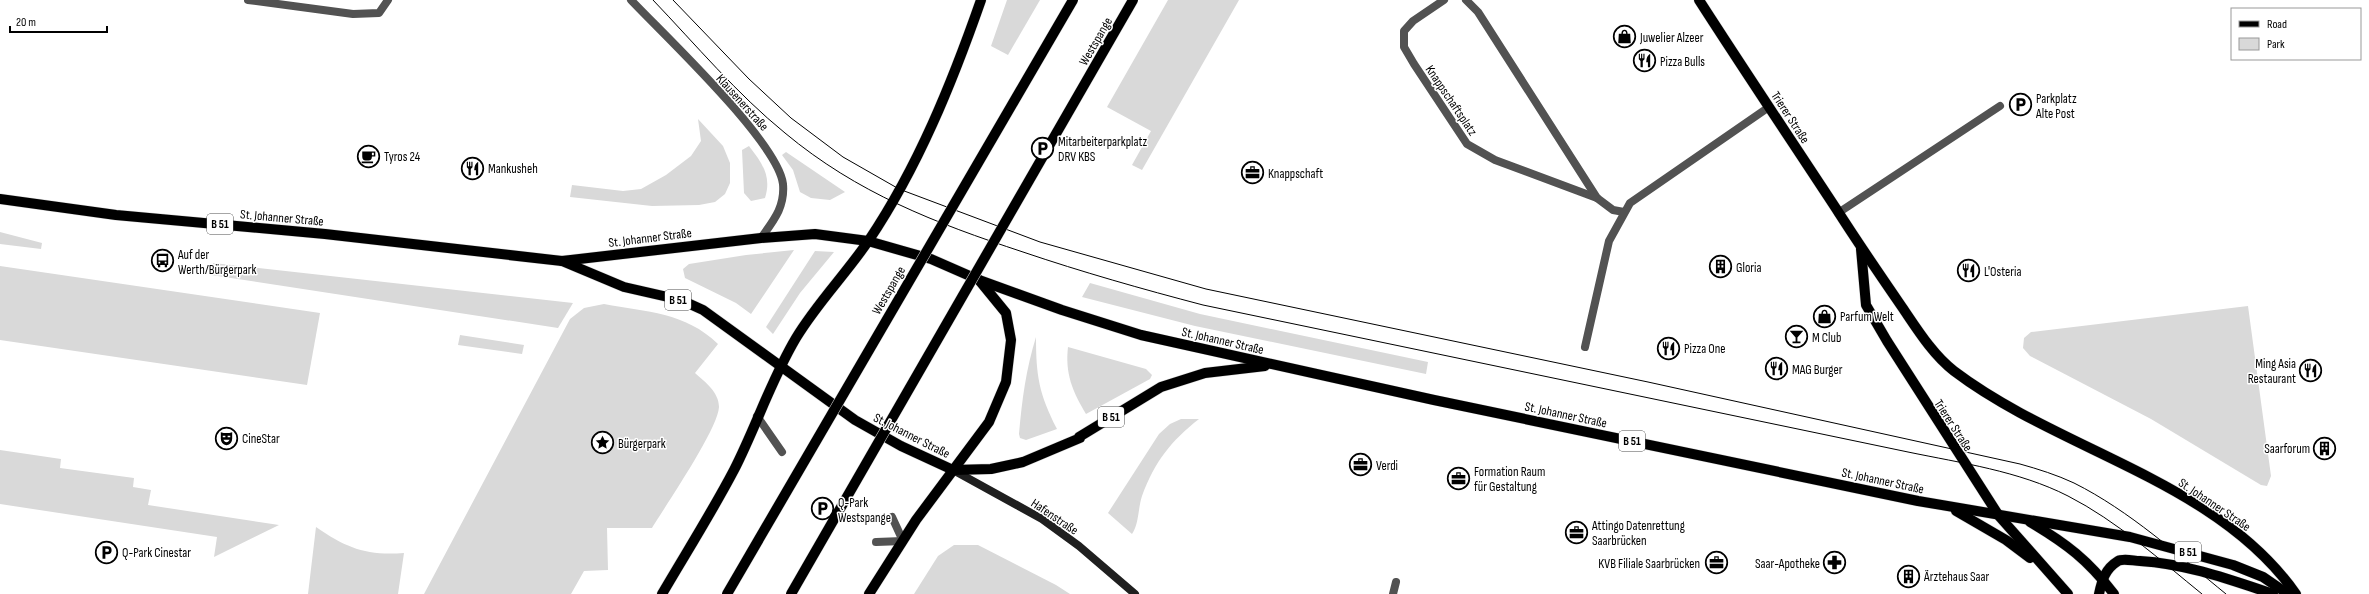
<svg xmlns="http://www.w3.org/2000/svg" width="2369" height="594" viewBox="0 0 2369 594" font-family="'Sofia Sans Condensed',sans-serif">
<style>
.green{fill:#d9d9d9}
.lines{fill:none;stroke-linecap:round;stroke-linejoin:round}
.primary-casing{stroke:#dbdbdb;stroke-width:11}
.lane{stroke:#525252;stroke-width:8}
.street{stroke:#525252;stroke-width:8}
.secondary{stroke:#1f1f1f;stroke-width:8}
.primary{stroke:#000;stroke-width:10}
.tram{stroke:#000;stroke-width:1}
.primary-bridge-casing{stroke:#dbdbdb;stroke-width:11;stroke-linecap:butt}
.primary-bridge{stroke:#000;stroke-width:10}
.labels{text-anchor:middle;stroke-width:3;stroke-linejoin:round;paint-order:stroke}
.shield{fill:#fff;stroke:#4c4c4c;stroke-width:1}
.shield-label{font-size:12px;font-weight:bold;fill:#000}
.poi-label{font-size:13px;fill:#000;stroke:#fff;text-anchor:start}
.street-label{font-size:13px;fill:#000;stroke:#fff}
</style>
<rect width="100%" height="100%" fill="#fff"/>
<g class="green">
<path d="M1007,0H1040L1008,55L991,46Z"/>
<path d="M1168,0H1239L1142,170L1132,165L1151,131L1107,107Z"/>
<path d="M698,119L723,146L730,163V183L725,194L715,202L699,205L652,206L570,197L572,185L623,191L641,189L666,175L691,156L701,141Z"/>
<path d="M749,146C762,163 772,176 765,198L751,201L744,193L742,150Z"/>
<path d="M786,152L845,192L830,200L811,198L800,192L793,170L782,155Z"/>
<path d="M0,232L42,243L41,249L0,244Z"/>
<path d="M794,250L751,314L736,303L685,278L683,269L689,264L746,255Z"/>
<path d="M815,251L834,252L800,293L773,334L766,327Z"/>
<path d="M213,263L573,303L558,328L211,275Z"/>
<path d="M0,266L320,313L307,385L0,340Z"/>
<path d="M1090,283L1200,314L1428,362L1426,374L1195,326L1082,297Z"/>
<path d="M604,304C647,312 685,312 718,344L695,373C705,382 719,392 719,407C718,429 666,505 652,528H607L608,570L584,571L571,594H424L570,319L584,308Z"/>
<path d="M2248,306L2271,476L2267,486L2261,485L2151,419L2030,356L2023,348L2024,338L2031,332Z"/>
<path d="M460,335L524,345L522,354L458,345Z"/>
<path d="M1036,337C1036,376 1039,394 1057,429L1026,440L1020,438L1019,434C1022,400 1026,369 1036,337Z"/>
<path d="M1068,347L1146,369L1152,375L1150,379L1086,414C1072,391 1065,373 1068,347Z"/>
<path d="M1181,419H1199C1171,441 1155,461 1142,496C1138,508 1139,524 1132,534L1108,513L1159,434L1170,424Z"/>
<path d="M0,450L61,459L60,468L134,478L133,487L151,490L148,505L279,525L214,557L217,537L0,504Z"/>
<path d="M316,527C346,548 367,556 404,553L398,594H308Z"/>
<path d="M954,545H978L1056,585L1070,594H914L938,556Z"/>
</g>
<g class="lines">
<defs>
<g id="primary">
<path d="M1699,0C1744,70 1791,140 1837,210C1858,243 1880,275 1902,307C1917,329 1933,355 1954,371C2061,452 2216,480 2296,594"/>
<path d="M0,199L116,215L325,234L562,261L761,238L815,234L868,241L931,259L979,280L1062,310L1141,335L1434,400L1918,501L2130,537L2233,565L2263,577L2288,594"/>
<path d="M1861,249L1866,305L1887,341L1999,516L2068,594"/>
<path d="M562,261L624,287L681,300L703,310L855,420L901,446L953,470L991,469L1023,462L1080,438L1079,437L1161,387L1205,373L1265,366"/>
<path d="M1956,511L2006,540L2030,558"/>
<path d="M2030,522C2067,544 2088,560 2114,594"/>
<path d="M662,594C686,553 712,512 734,470C756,427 771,380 796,338C817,303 846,274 869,240C918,167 952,83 981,0"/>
<path d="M869,594L916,520L989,422L1006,382L1011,340L1006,313L979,280"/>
<path d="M2099,594C2102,580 2105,569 2118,561C2123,558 2134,561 2140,561C2187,564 2228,579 2273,594"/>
</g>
</defs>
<use href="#primary" class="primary-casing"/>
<g class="lane">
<path d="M1444,0L1413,21L1404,31V47L1414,64L1467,144L1495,160L1597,198"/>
<path d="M1466,0L1478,12L1597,198L1613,210L1624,212"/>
<path d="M1838,213L2000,106"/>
<path d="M757,416L782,452"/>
<path d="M876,542L903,541L892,517"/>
<path d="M1393,594L1396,582"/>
</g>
<g class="street">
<path d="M248,0L353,14L379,13L388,0"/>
<path d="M631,0C664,35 778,142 783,184C785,207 774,220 761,238"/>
<path d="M1585,347L1609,241L1630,203L1769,107"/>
</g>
<path class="secondary" d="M953,470L1042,519L1079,546L1135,594"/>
<use href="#primary" class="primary"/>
<g class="tram">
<path d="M653,0C696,45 737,94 785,133C857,193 935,223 1023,252C1082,272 1142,289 1203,305L1908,452C1961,463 2019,471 2068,496C2117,521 2160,560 2202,594"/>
<path d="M673,0L749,79L791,118L843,157L899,189L1040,242L1206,289L1648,382L2020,464C2038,469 2057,475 2074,483C2130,511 2178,555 2226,594"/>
</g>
<defs>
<g id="primary-bridge">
<path d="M727,594L1073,0"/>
<path d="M791,594L1133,0"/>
</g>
</defs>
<use href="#primary-bridge" class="primary-bridge-casing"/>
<use href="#primary-bridge" class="primary-bridge"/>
</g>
<defs>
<symbol id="shop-ring" viewBox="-11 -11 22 22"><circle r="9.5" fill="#fff" stroke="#000" stroke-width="1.5"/><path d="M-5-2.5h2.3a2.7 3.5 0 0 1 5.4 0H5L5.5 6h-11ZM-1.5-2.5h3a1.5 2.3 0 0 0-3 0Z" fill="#000"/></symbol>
<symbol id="restaurant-ring" viewBox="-11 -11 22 22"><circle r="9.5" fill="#fff" stroke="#000" stroke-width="1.5"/><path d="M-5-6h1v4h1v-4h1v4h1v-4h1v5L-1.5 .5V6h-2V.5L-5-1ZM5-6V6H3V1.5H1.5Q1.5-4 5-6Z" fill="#000"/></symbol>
<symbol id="parking-ring" viewBox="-11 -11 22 22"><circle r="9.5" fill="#fff" stroke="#000" stroke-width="1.5"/><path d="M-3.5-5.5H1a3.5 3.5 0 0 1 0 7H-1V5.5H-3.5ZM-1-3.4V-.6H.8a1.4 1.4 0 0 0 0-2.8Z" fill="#000"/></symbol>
<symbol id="cafe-ring" viewBox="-11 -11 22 22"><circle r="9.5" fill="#fff" stroke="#000" stroke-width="1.5"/><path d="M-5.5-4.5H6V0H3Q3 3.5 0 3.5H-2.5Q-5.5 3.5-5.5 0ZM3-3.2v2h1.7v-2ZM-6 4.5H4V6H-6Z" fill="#000"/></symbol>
<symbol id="office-ring" viewBox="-11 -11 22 22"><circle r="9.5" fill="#fff" stroke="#000" stroke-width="1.5"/><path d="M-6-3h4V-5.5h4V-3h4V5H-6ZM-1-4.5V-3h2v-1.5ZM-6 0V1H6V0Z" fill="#000"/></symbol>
<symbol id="bus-ring" viewBox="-11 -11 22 22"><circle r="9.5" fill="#fff" stroke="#000" stroke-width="1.5"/><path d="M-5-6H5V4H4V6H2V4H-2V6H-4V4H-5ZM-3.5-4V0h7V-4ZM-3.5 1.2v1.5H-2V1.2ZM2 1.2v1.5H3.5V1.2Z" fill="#000"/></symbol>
<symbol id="building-ring" viewBox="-11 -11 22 22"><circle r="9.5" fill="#fff" stroke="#000" stroke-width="1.5"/><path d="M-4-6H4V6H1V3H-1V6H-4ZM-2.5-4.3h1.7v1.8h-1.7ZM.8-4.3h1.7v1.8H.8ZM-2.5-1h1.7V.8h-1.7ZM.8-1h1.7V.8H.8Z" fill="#000"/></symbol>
<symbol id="bar-ring" viewBox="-11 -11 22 22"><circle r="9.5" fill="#fff" stroke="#000" stroke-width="1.5"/><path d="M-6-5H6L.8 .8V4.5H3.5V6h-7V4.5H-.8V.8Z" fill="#000"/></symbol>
<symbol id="theatre-ring" viewBox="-11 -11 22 22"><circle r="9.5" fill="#fff" stroke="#000" stroke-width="1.5"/><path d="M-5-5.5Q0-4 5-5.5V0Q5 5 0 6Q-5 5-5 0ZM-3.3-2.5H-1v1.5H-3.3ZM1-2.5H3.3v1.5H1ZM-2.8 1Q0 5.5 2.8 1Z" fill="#000"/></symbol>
<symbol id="sight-ring" viewBox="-11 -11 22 22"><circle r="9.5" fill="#fff" stroke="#000" stroke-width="1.5"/><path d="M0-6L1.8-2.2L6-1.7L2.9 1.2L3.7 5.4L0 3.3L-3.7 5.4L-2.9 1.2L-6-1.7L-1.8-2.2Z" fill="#000"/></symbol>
<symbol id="pharmacy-ring" viewBox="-11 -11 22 22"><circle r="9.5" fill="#fff" stroke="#000" stroke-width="1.5"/><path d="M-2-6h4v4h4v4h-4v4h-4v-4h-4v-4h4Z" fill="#000"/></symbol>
</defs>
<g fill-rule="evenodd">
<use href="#shop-ring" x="1612" y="24" width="25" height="25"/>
<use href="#restaurant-ring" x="1632" y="48" width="25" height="25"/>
<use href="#parking-ring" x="2008" y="92" width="25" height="25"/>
<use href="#parking-ring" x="1030" y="136" width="25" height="25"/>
<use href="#cafe-ring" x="356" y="144" width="25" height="25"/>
<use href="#restaurant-ring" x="460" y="156" width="25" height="25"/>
<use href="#office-ring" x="1240" y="160" width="25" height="25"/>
<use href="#bus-ring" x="150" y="248" width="25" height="25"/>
<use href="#building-ring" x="1708" y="254" width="25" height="25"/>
<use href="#restaurant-ring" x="1956" y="258" width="25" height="25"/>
<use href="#shop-ring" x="1812" y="304" width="25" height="25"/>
<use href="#bar-ring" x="1784" y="324" width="25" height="25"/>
<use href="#restaurant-ring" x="1656" y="336" width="25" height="25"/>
<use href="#restaurant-ring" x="1764" y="356" width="25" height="25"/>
<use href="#restaurant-ring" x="2298" y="358" width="25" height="25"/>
<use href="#theatre-ring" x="214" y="426" width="25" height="25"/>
<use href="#sight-ring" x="590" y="430" width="25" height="25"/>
<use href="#building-ring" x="2312" y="436" width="25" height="25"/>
<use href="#office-ring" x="1348" y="452" width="25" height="25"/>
<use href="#office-ring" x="1446" y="466" width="25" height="25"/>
<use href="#parking-ring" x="810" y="496" width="25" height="25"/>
<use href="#office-ring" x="1564" y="520" width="25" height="25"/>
<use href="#parking-ring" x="94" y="540" width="25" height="25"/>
<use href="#office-ring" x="1704" y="550" width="25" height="25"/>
<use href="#pharmacy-ring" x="1822" y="550" width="25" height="25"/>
<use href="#building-ring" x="1896" y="564" width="25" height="25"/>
</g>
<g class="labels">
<g class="shield">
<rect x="207" y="214" width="26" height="20" rx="3"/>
<rect x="665" y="290" width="26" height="20" rx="3"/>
<rect x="1098" y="407" width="26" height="20" rx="3"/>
<rect x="1619" y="431" width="26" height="20" rx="3"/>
<rect x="2175" y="542" width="26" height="20" rx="3"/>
</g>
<g class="shield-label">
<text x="220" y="228">B 51</text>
<text x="678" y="304">B 51</text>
<text x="1111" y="421">B 51</text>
<text x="1632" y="445">B 51</text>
<text x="2188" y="556">B 51</text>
</g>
<g class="poi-label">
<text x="1640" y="42">Juwelier Alzeer</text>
<text x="1660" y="66">Pizza Bulls</text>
<text x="2036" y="103">Parkplatz<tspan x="2036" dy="15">Alte Post</tspan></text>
<text x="1058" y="146">Mitarbeiterparkplatz<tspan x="1058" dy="15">DRV KBS</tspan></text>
<text x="384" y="161">Tyros 24</text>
<text x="488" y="173">Mankusheh</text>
<text x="1268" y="178">Knappschaft</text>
<text x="178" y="259">Auf der<tspan x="178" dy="15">Werth/Bürgerpark</tspan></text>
<text x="1736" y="272">Gloria</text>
<text x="1984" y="276">L'Osteria</text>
<text x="1840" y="321">Parfum Welt</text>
<text x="1812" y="342">M Club</text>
<text x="1684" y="353">Pizza One</text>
<text x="2296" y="368" text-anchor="end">Ming Asia<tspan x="2296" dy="15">Restaurant</tspan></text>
<text x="1792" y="374">MAG Burger</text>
<text x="242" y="443">CineStar</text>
<text x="618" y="448">Bürgerpark</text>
<text x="2310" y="453" text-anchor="end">Saarforum</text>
<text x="1376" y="470">Verdi</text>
<text x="1474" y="476">Formation Raum<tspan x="1474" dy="15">für Gestaltung</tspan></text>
<text x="838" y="507">Q-Park<tspan x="838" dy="15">Westspange</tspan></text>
<text x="1592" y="530">Attingo Datenrettung<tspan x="1592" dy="15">Saarbrücken</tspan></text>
<text x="122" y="557">Q-Park Cinestar</text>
<text x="1700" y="568" text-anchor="end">KVB Filiale Saarbrücken</text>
<text x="1820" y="568" text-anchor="end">Saar-Apotheke</text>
<text x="1924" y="581">Ärztehaus Saar</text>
</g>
<g class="street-label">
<text transform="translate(1095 41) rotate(-60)" y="5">Westspange</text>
<text transform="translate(1452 100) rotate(56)" y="5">Knappschaftsplatz</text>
<text transform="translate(743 102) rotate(48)" y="5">Klausenerstraße</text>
<text transform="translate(1791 117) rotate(57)" y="5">Trierer Straße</text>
<text transform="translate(282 217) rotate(5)" y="5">St. Johanner Straße</text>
<text transform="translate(650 237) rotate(-7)" y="5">St. Johanner Straße</text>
<text transform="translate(888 290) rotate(-60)" y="5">Westspange</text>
<text transform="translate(1223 340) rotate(13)" y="5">St. Johanner Straße</text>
<text transform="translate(1566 414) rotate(12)" y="5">St. Johanner Straße</text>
<text transform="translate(1954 425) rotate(57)" y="5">Trierer Straße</text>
<text transform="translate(912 435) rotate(27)" y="5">St. Johanner Straße</text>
<text transform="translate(1883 480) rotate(12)" y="5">St. Johanner Straße</text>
<text transform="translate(2215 504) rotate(34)" y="5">St. Johanner Straße</text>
<text transform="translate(1055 516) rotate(34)" y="5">Hafenstraße</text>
</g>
</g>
<rect x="2231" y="8" width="130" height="52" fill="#ffffff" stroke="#999999"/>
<rect x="2239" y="21" width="20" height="6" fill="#000000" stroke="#999999"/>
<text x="2267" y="28" font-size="12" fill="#000000">Road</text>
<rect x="2239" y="38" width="20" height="12" fill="#d9d9d9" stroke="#999999"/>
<text x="2267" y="48" font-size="12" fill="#000000">Park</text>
<path d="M10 26v6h97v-6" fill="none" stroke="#000000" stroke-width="2"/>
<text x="16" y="26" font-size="12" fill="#000000" stroke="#ffffff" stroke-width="3" paint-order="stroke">20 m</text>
</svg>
